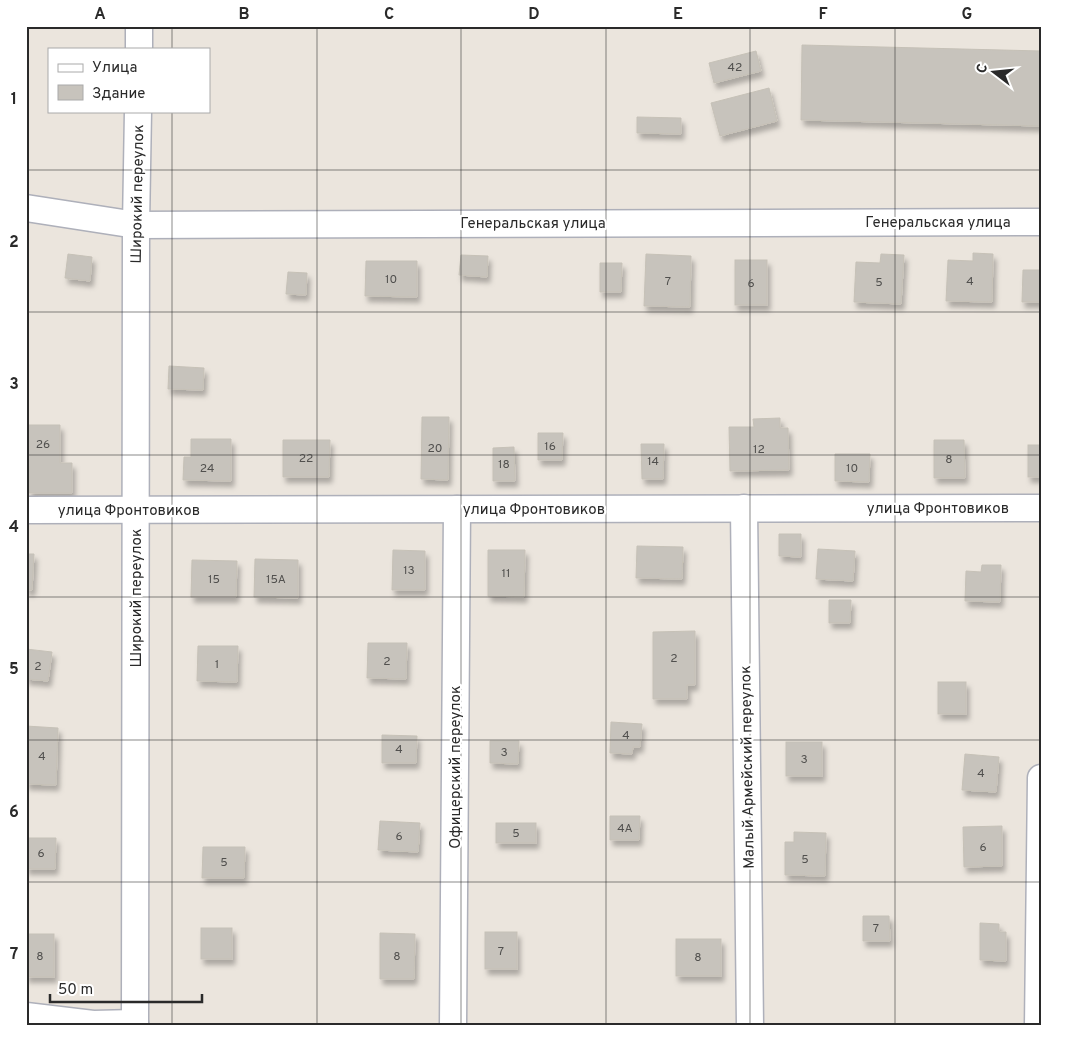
<svg xmlns="http://www.w3.org/2000/svg" width="1067" height="1052" viewBox="0 0 1067 1052" font-family="Overpass,sans-serif">
<style>
.building{fill:#c7c3bc;stroke:#c6c1b7;filter:url(#shadow)}
.lines{fill:none;stroke-linecap:round;stroke-linejoin:round}
.minor-casing{stroke:#aeb0ba;stroke-width:29}
.minor{stroke:#fff;stroke-width:26}
.grid{fill:none;stroke:#2a2a2a;stroke-width:1;stroke-opacity:0.55}
.labels{text-anchor:middle;stroke-width:4.5;stroke-linejoin:round;paint-order:stroke}
.number-label{font-size:12px;fill:#51504e}
.street-label{font-size:15px;fill:#2a2a2a;stroke:#fff}
.neatline{fill:none;stroke:#2a2a2a;stroke-width:2}
.grid-label{font-size:16px;text-anchor:middle;font-weight:bold;fill:#2a2a2a}
</style>
<defs>
<filter id="shadow"><feDropShadow dx="3" dy="5.5" stdDeviation="2.5" flood-color="#0004"/></filter>
</defs>
<rect width="100%" height="100%" fill="#ebe5dd"/>
<g class="building">
<path d="M802,45L1041,51V126L801,120Z"/>
<path d="M756,51L761,71L714,83L709,63Z"/>
<path d="M769,88L777,121L720,136L711,103Z"/>
<path d="M637,117L681,118V134L637,133Z"/>
<path d="M973,253L993,254L992,302L946,301L948,260L973,261Z"/>
<path d="M68,254L92,257L90,281L65,278Z"/>
<path d="M646,254L691,256L690,307L644,306Z"/>
<path d="M881,254L904,255L901,304L854,302L856,262L880,263Z"/>
<path d="M461,255L488,256L487,277L459,275Z"/>
<rect x="735" y="260" width="32" height="45"/>
<path d="M366,261H417V297L365,296Z"/>
<path d="M600,263H622L621,292H600Z"/>
<path d="M1023,270H1041V302H1022Z"/>
<path d="M288,272L307,273L306,295L286,294Z"/>
<path d="M169,366L204,368L203,390L168,389Z"/>
<path d="M422,417H449L448,480L421,479Z"/>
<path d="M780,418V428H788L789,470L730,471L729,427H754L753,419Z"/>
<path d="M26,425H60V463H72V493H29V466H26Z"/>
<path d="M538,433H563L562,460H538Z"/>
<path d="M191,439H231V481L183,480L184,457H191Z"/>
<path d="M283,440H330L329,477H283Z"/>
<path d="M934,440H964L965,478H934Z"/>
<path d="M641,444H664L663,479H642Z"/>
<rect x="1028" y="445" width="13" height="32"/>
<path d="M514,447L515,481H493V448Z"/>
<path d="M835,454H870L869,482L835,481Z"/>
<path d="M779,534H801V557L779,556Z"/>
<path d="M637,546L683,547L682,579L636,578Z"/>
<path d="M818,549L855,551L853,581L816,579Z"/>
<path d="M393,550L425,551V590H392Z"/>
<path d="M488,550H525L524,597L488,596Z"/>
<path d="M26,554H34L32,590H26Z"/>
<path d="M255,559L298,560V598L254,597Z"/>
<path d="M192,560L237,561L236,597H191Z"/>
<path d="M982,565H1001L1000,602L965,601L966,571L981,572Z"/>
<path d="M829,600H851L850,623H829Z"/>
<path d="M695,631V685H687V699H653V632Z"/>
<path d="M368,643H407L406,679L367,678Z"/>
<path d="M198,646H238L237,682L197,681Z"/>
<path d="M26,649L52,652L48,681L26,679Z"/>
<rect x="938" y="682" width="28" height="32"/>
<path d="M611,722L642,724L640,747H633L632,754L610,753Z"/>
<path d="M26,726L58,728L56,785L26,784Z"/>
<path d="M382,735L417,736L416,763H382Z"/>
<path d="M490,741H519L518,764L490,763Z"/>
<rect x="786" y="742" width="36" height="34"/>
<path d="M965,754L999,757L996,792L962,790Z"/>
<path d="M610,816H640L639,840H610Z"/>
<path d="M380,821L420,823L418,852L378,850Z"/>
<rect x="496" y="823" width="40" height="20"/>
<path d="M1002,826V866L964,867L963,827Z"/>
<path d="M794,832L826,833L825,876L785,875V842H794Z"/>
<path d="M26,838H56L55,869H26Z"/>
<path d="M203,847H245L244,878H202Z"/>
<path d="M863,916H889L890,941H863Z"/>
<path d="M980,923L999,924V932H1006V961L980,960Z"/>
<rect x="201" y="928" width="31" height="31"/>
<rect x="485" y="932" width="32" height="37"/>
<path d="M380,933L415,934L414,979H380Z"/>
<rect x="26" y="934" width="28" height="43"/>
<rect x="676" y="939" width="45" height="37"/>
</g>
<g class="lines">
<defs>
<g id="minor">
<path d="M139,49V26"/>
<path d="M26,208L136,225L1041,222"/>
<path d="M744,508L750,1026"/>
<path d="M26,510L1041,508"/>
<path d="M26,1016L93,1024L135,1023"/>
<path d="M135,1026L136,225L138,111"/>
<path d="M453,1026L457,509"/>
<path d="M1038,1026L1041,778"/>
</g>
</defs>
<use href="#minor" class="minor-casing"/>
<use href="#minor" class="minor"/>
</g>
<path class="grid" d="M172,26V49M317,26V1026M461,26V1026M606,26V1026M750,26V1026M895,26V1026M172,111V1026M26,170H1041M26,312H1041M26,455H1041M26,597H1041M26,740H1041M26,882H1041"/>
<g class="labels">
<g class="number-label">
<text x="735" y="71">42</text>
<text x="391" y="283">10</text>
<text x="668" y="285">7</text>
<text x="970" y="285">4</text>
<text x="879" y="286">5</text>
<text x="751" y="287">6</text>
<text x="43" y="448">26</text>
<text x="550" y="450">16</text>
<text x="435" y="452">20</text>
<text x="759" y="453">12</text>
<text x="306" y="462">22</text>
<text x="949" y="463">8</text>
<text x="653" y="465">14</text>
<text x="504" y="468">18</text>
<text x="207" y="472">24</text>
<text x="852" y="472">10</text>
<text x="409" y="574">13</text>
<text x="506" y="577">11</text>
<text x="214" y="583">15</text>
<text x="276" y="583">15А</text>
<text x="674" y="662">2</text>
<text x="387" y="665">2</text>
<text x="217" y="668">1</text>
<text x="38" y="670">2</text>
<text x="626" y="739">4</text>
<text x="399" y="753">4</text>
<text x="504" y="756">3</text>
<text x="42" y="760">4</text>
<text x="804" y="763">3</text>
<text x="981" y="777">4</text>
<text x="625" y="832">4А</text>
<text x="516" y="837">5</text>
<text x="399" y="840">6</text>
<text x="983" y="851">6</text>
<text x="41" y="857">6</text>
<text x="805" y="863">5</text>
<text x="224" y="866">5</text>
<text x="876" y="932">7</text>
<text x="501" y="955">7</text>
<text x="40" y="960">8</text>
<text x="397" y="960">8</text>
<text x="698" y="961">8</text>
</g>
<g class="street-label">
<text transform="translate(137 194) rotate(-89)" y="5">Широкий переулок</text>
<text x="938" y="227">Генеральская улица</text>
<text x="533" y="228">Генеральская улица</text>
<text x="938" y="513">улица Фронтовиков</text>
<text x="534" y="514">улица Фронтовиков</text>
<text x="129" y="515">улица Фронтовиков</text>
<text transform="translate(136 598) rotate(-90)" y="5">Широкий переулок</text>
<text transform="translate(455 767) rotate(-90)" y="5">Офицерский переулок</text>
<text transform="translate(747 767) rotate(-91)" y="5">Малый Армейский переулок</text>
</g>
</g>
<rect width="1067" height="1052" fill="none" stroke="#ffffff" stroke-width="55"/>
<rect x="48" y="48" width="162" height="65" fill="#ffffff" stroke="#aaaaaa"/>
<rect x="58" y="64" width="25" height="8" fill="#ffffff" stroke="#aaaaaa"/>
<text x="92" y="72" font-size="15" fill="#2a2a2a">Улица</text>
<rect x="58" y="85" width="25" height="15" fill="#c7c3bc" stroke="#aaaaaa"/>
<text x="92" y="98" font-size="15" fill="#2a2a2a">Здание</text>
<g transform="translate(994 72) rotate(286)" stroke="#ffffff" stroke-width="4" paint-order="stroke">
<path d="M0-4L9 19L0 12L-9 19Z" fill="#2a2a2a"/>
<text y="-8" font-size="14" font-weight="bold" text-anchor="middle" fill="#2a2a2a">С</text>
</g>
<path d="M50 994v8h152v-8" fill="none" stroke="#2a2a2a" stroke-width="2.5"/>
<text x="58" y="994" font-size="15" fill="#2a2a2a" stroke="#ffffff" stroke-width="4" paint-order="stroke">50 m</text>
<rect x="28" y="28" width="1012" height="996" class="neatline"/>
<g class="grid-label">
<text x="100" y="19">A</text>
<text x="244" y="19">B</text>
<text x="389" y="19">C</text>
<text x="534" y="19">D</text>
<text x="678" y="19">E</text>
<text x="823" y="19">F</text>
<text x="967" y="19">G</text>
<text x="14" y="104">1</text>
<text x="14" y="247">2</text>
<text x="14" y="389">3</text>
<text x="14" y="532">4</text>
<text x="14" y="674">5</text>
<text x="14" y="817">6</text>
<text x="14" y="959">7</text>
</g>
</svg>
